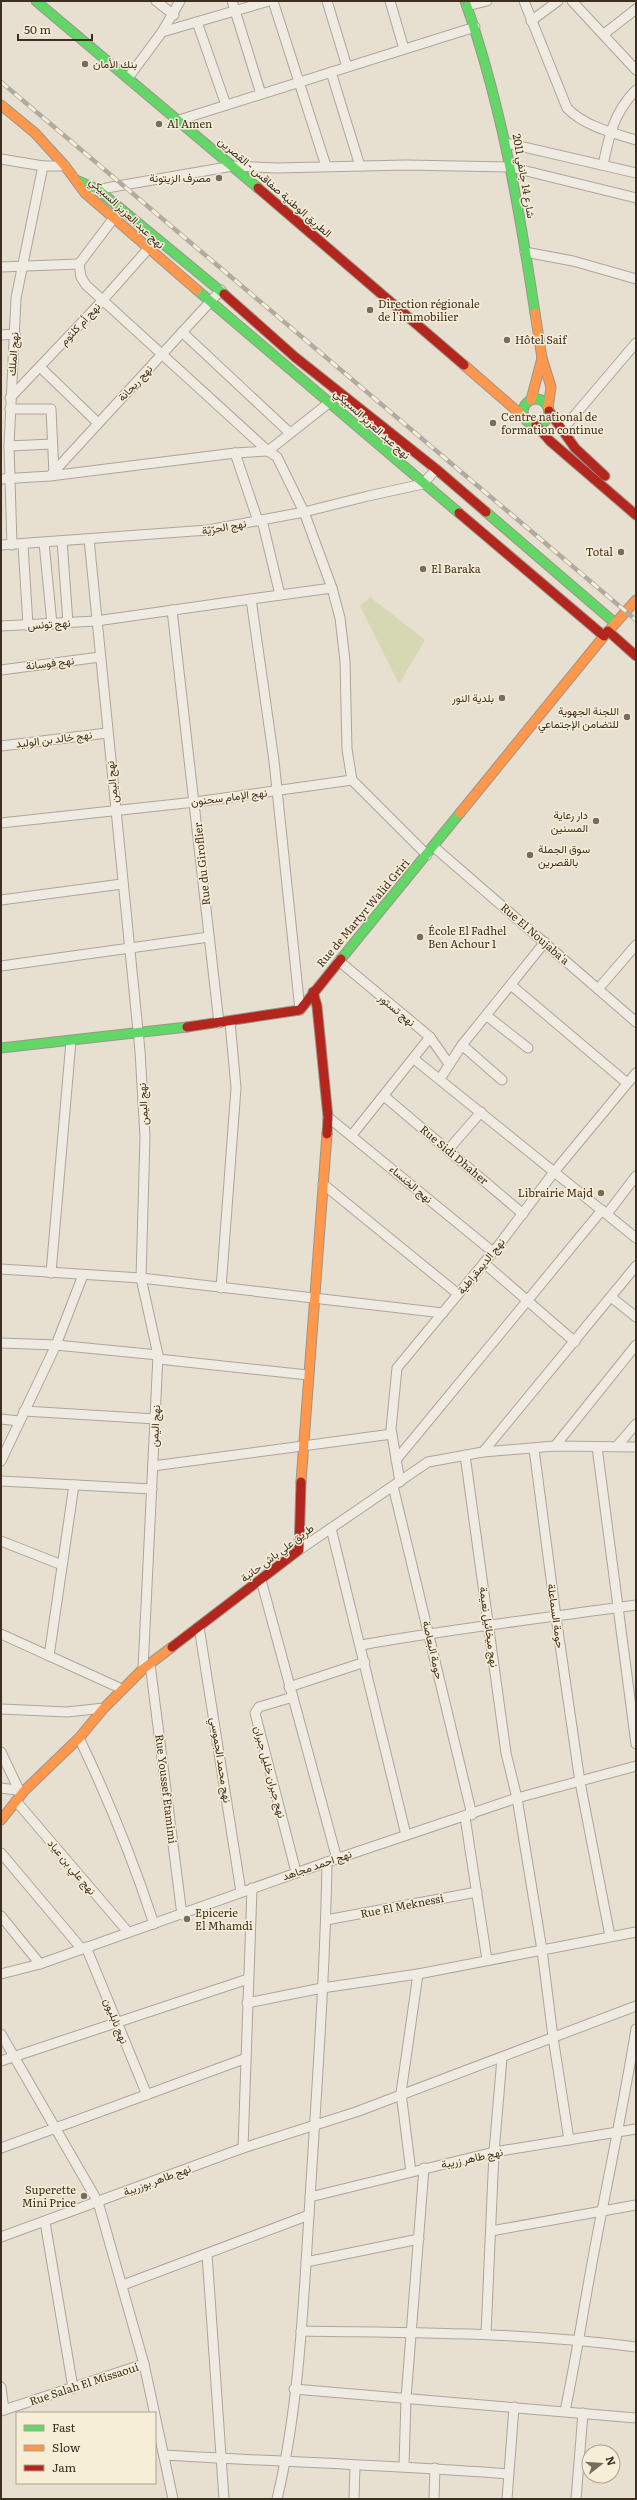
<svg xmlns="http://www.w3.org/2000/svg" width="637" height="2500" viewBox="0 0 637 2500" font-family="Literata,Vazirmatn,serif">
<style>
.green{fill:#d6d7b3}
.lines{fill:none;stroke-linecap:round;stroke-linejoin:round}
.street-casing{stroke:#ada599;stroke-width:11}
.fast-casing{stroke:#9c958a;stroke-width:11}
.slow-casing{stroke:#9c958a;stroke-width:11}
.jam-casing{stroke:#9c958a;stroke-width:11}
.street{stroke:#efebe3;stroke-width:9}
.fast{stroke:#63d668;stroke-width:9}
.slow{stroke:#ff974d;stroke-width:9}
.jam{stroke:#b3261e;stroke-width:9}
.rail-casing{stroke:#afaaa2;stroke-width:4.5}
.rail{stroke:#f7eed8;stroke-width:3;stroke-dasharray:9;stroke-linecap:butt}
.poi-dot{fill:#786c5e;stroke:#f7eed8;stroke-width:1.5}
.labels{text-anchor:middle;stroke-width:3;stroke-linejoin:round;paint-order:stroke}
.poi-label{font-size:11px;fill:#3d2e20;stroke:#f7eed8;text-anchor:start}
.street-label{font-size:11px;fill:#3d2e20;stroke:#f7eed8}
</style>
<rect width="100%" height="100%" fill="#e7e0d1"/>
<path class="green" d="M370,597L425,640L399,684L360,606Z"/>
<g class="lines">
<defs>
<g id="street">
<path d="M156,1L174,15"/>
<path d="M232,1L261,94"/>
<path d="M273,1L326,166"/>
<path d="M327,1L347,67"/>
<path d="M390,1L404,49"/>
<path d="M524,1L567,108C584,126 613,133 636,140"/>
<path d="M572,1L636,70"/>
<path d="M467,6L487,1"/>
<path d="M531,21L558,1"/>
<path d="M197,22L226,105"/>
<path d="M162,32L269,1"/>
<path d="M604,34L636,9"/>
<path d="M331,72L360,166"/>
<path d="M128,78L162,32L180,1"/>
<path d="M179,120L475,27"/>
<path d="M506,143L636,173"/>
<path d="M1,159L43,166H65"/>
<path d="M603,165C609,136 614,112 636,90"/>
<path d="M95,190L233,166L277,168L406,165L510,167L636,198"/>
<path d="M525,252L573,261L636,279"/>
<path d="M79,264L113,219"/>
<path d="M1,267L79,264L81,277L86,285L268,451L277,457L304,512L332,588L340,618L345,661L347,749L352,780"/>
<path d="M182,332L290,433"/>
<path d="M1,335L15,334"/>
<path d="M40,367L98,423"/>
<path d="M10,398L102,301L148,249"/>
<path d="M10,409H51L54,474"/>
<path d="M562,430L636,343"/>
<path d="M9,446L52,444"/>
<path d="M235,453L258,521"/>
<path d="M50,476L221,290"/>
<path d="M1,479L50,476L235,453L268,451L330,402"/>
<path d="M262,520L280,595"/>
<path d="M89,539L140,1051L145,1137L141,1278L158,1355L143,1669"/>
<path d="M62,541L68,623"/>
<path d="M44,543L52,624"/>
<path d="M1,545L208,530L304,512L368,496L423,484L436,469"/>
<path d="M12,545L9,446L16,298L43,166"/>
<path d="M23,545L28,626"/>
<path d="M251,599L332,588"/>
<path d="M172,610L219,1023"/>
<path d="M1,626L96,621L251,599L274,761L300,1010"/>
<path d="M1,670L100,657"/>
<path d="M1,746L107,733"/>
<path d="M1,823L195,802L352,780L427,855"/>
<path d="M434,847L636,1022"/>
<path d="M1,900L122,884"/>
<path d="M339,961L430,1037L449,1064"/>
<path d="M1,966L209,937"/>
<path d="M511,985L627,1083"/>
<path d="M598,989L636,945"/>
<path d="M487,1016L528,1048"/>
<path d="M462,1045L502,1080"/>
<path d="M414,1059L636,1238"/>
<path d="M440,1079L462,1045L545,942"/>
<path d="M384,1096L523,1214"/>
<path d="M328,1117L493,1252"/>
<path d="M352,1135L430,1037"/>
<path d="M448,1150L481,1112"/>
<path d="M323,1184L458,1294"/>
<path d="M607,1214L636,1176"/>
<path d="M484,1263L575,1342"/>
<path d="M1,1269L141,1278L443,1313"/>
<path d="M51,1273L71,1041"/>
<path d="M221,1288L236,1088L230,1022"/>
<path d="M611,1297L636,1317"/>
<path d="M1,1343L56,1345L158,1355"/>
<path d="M158,1359L308,1375"/>
<path d="M24,1411L156,1419"/>
<path d="M1,1419L19,1421"/>
<path d="M555,1446L636,1345"/>
<path d="M617,1446L636,1424"/>
<path d="M597,1447L636,1744"/>
<path d="M534,1449L556,1617L580,1782L610,1936"/>
<path d="M483,1452L636,1266"/>
<path d="M465,1455L506,1753L517,1798L542,1950L553,2037L569,2140"/>
<path d="M396,1460L602,1210"/>
<path d="M1,1461L56,1345L83,1275"/>
<path d="M153,1466L392,1434"/>
<path d="M1,1481L152,1489"/>
<path d="M400,1482L391,1429L397,1368L498,1246L554,1172L636,1073"/>
<path d="M393,1486L472,1815"/>
<path d="M331,1528L406,1835"/>
<path d="M1,1541L62,1565"/>
<path d="M299,1550L428,1462L483,1452L555,1446L636,1447"/>
<path d="M261,1580L337,1859"/>
<path d="M199,1627L241,1892"/>
<path d="M1,1634L122,1689"/>
<path d="M361,1645C452,1629 544,1618 636,1605"/>
<path d="M49,1656L74,1485"/>
<path d="M150,1664L182,1915"/>
<path d="M289,1687L365,1662"/>
<path d="M293,1697L259,1707L255,1713L296,1872"/>
<path d="M1,1709L67,1712L104,1708"/>
<path d="M79,1738C108,1798 133,1860 154,1924"/>
<path d="M1,1752L19,1790"/>
<path d="M1,1788L23,1791"/>
<path d="M16,1801L128,1932"/>
<path d="M465,1817L487,1960"/>
<path d="M1,1853L81,1948"/>
<path d="M1,1916L40,1964"/>
<path d="M326,1920L477,1892"/>
<path d="M86,1947L147,2095"/>
<path d="M1,1974L40,1964L327,1862L517,1798L636,1766"/>
<path d="M247,2003L322,1988L418,1974L636,1932"/>
<path d="M1,2034L98,2202L144,2364L173,2499"/>
<path d="M1,2061L248,1979"/>
<path d="M1,2148L244,2059"/>
<path d="M243,2148L252,1888"/>
<path d="M411,2172L401,2093L418,1974"/>
<path d="M310,2197L494,2152L636,2129"/>
<path d="M45,2222L73,2388"/>
<path d="M491,2231L636,2205"/>
<path d="M1,2237L243,2148L356,2112L636,2006"/>
<path d="M207,2254L224,2499"/>
<path d="M306,2262L419,2239"/>
<path d="M123,2285L309,2215"/>
<path d="M301,2331C413,2333 525,2332 636,2347"/>
<path d="M486,2334L494,2152L502,2058"/>
<path d="M1,2387L4,2410"/>
<path d="M294,2389L636,2418"/>
<path d="M1,2411L144,2364"/>
<path d="M565,2411C579,2345 588,2278 602,2211C614,2150 626,2090 636,2029"/>
<path d="M164,2455C279,2462 394,2465 508,2474"/>
<path d="M404,2466L406,2399L424,2168"/>
<path d="M277,2499C299,2407 303,2309 309,2215C316,2097 325,1979 327,1862"/>
<path d="M354,2499L355,2466"/>
<path d="M434,2499L435,2468"/>
<path d="M507,2499L514,2407"/>
<path d="M576,2499L583,2413"/>
</g>
<g id="fast">
<path d="M36,1L258,188"/>
<path d="M465,1C501,103 519,207 535,313"/>
<path d="M76,180L97,189L224,294"/>
<path d="M197,290L459,513"/>
<circle cx="536" cy="412" r="13"/>
<path d="M486,512L615,623"/>
<path d="M341,959L460,813"/>
<path d="M1,1048L187,1027"/>
</g>
<g id="slow">
<path d="M1,105L35,133L65,166L85,193L197,290"/>
<path d="M535,313L542,358L551,387L548,408"/>
<path d="M464,365L525,418"/>
<path d="M531,400L542,358"/>
<path d="M460,813L604,636L636,600"/>
<path d="M301,1482L327,1134"/>
<path d="M1,1820L24,1791L79,1738L104,1708L143,1669L172,1647"/>
</g>
<g id="jam">
<path d="M258,188L464,365"/>
<path d="M224,294L295,357L436,469L486,512"/>
<path d="M549,411L575,448L605,476"/>
<path d="M536,425L550,441L636,515"/>
<path d="M459,513L604,636"/>
<path d="M608,631L636,656"/>
<path d="M313,992L317,1006L328,1117L327,1134"/>
<path d="M187,1027L300,1010L341,959"/>
<path d="M172,1647L299,1550L301,1482"/>
</g>
</defs>
<use href="#street" class="street-casing"/>
<use href="#fast" class="fast-casing"/>
<use href="#slow" class="slow-casing"/>
<use href="#jam" class="jam-casing"/>
<use href="#street" class="street"/>
<use href="#fast" class="fast"/>
<use href="#slow" class="slow"/>
<use href="#jam" class="jam"/>
<defs>
<path id="rail" d="M1,82L636,620"/>
</defs>
<use href="#rail" class="rail-casing"/>
<use href="#rail" class="rail"/>
</g>
<g class="poi-dot">
<circle cx="85" cy="64" r="4"/>
<circle cx="159" cy="124" r="4"/>
<circle cx="219" cy="178" r="4"/>
<circle cx="370" cy="310" r="4"/>
<circle cx="507" cy="340" r="4"/>
<circle cx="493" cy="423" r="4"/>
<circle cx="621" cy="552" r="4"/>
<circle cx="423" cy="569" r="4"/>
<circle cx="502" cy="698" r="4"/>
<circle cx="627" cy="717" r="4"/>
<circle cx="596" cy="821" r="4"/>
<circle cx="530" cy="855" r="4"/>
<circle cx="420" cy="937" r="4"/>
<circle cx="601" cy="1193" r="4"/>
<circle cx="187" cy="1919" r="4"/>
<circle cx="84" cy="2196" r="4"/>
</g>
<g class="labels">
<g class="poi-label">
<text x="93" y="68">بنك الأمان</text>
<text x="167" y="128">Al Amen</text>
<text x="211" y="182" text-anchor="end">مصرف الزيتونة</text>
<text x="378" y="308">Direction régionale<tspan x="378" dy="13">de l'immobilier</tspan></text>
<text x="515" y="344">Hôtel Saif</text>
<text x="501" y="421">Centre national de<tspan x="501" dy="13">formation continue</tspan></text>
<text x="613" y="556" text-anchor="end">Total</text>
<text x="431" y="573">El Baraka</text>
<text x="494" y="702" text-anchor="end">بلدية النور</text>
<text x="619" y="715" text-anchor="end">اللجنة الجهوية<tspan x="619" dy="13">للتضامن الإجتماعي</tspan></text>
<text x="588" y="819" text-anchor="end">دار رعاية<tspan x="588" dy="13">المسنين</tspan></text>
<text x="538" y="853">سوق الجملة<tspan x="538" dy="13">بالقصرين</tspan></text>
<text x="428" y="935">École El Fadhel<tspan x="428" dy="13">Ben Achour 1</tspan></text>
<text x="593" y="1197" text-anchor="end">Librairie Majd</text>
<text x="195" y="1917">Epicerie<tspan x="195" dy="13">El Mhamdi</tspan></text>
<text x="76" y="2194" text-anchor="end">Superette<tspan x="76" dy="13">Mini Price</tspan></text>
</g>
<g class="street-label">
<text transform="translate(524 176) rotate(80)" y="4">شارع 14 جانفي 2011</text>
<text transform="translate(275 187) rotate(41)" y="4">الطريق الوطنية صفاقس - القصرين</text>
<text transform="translate(127 213) rotate(43)" y="4">نهج عبد العزيز السبيكي</text>
<text transform="translate(80 324) rotate(-47)" y="4">نهج أم كلثوم</text>
<text transform="translate(13 354) rotate(-86)" y="4">نهج الملك</text>
<text transform="translate(135 383) rotate(-47)" y="4">نهج ريحانة</text>
<text transform="translate(372 424) rotate(42)" y="4">نهج عبد العزيز السبيكي</text>
<text transform="translate(224 527) rotate(-10)" y="4">نهج الحرّيّة</text>
<text transform="translate(49 624) rotate(-4)" y="4">نهج تونس</text>
<text transform="translate(50 663) rotate(-7)" y="4">نهج فوسانة</text>
<text transform="translate(54 739) rotate(-7)" y="4">نهج خالد بن الوليد</text>
<text transform="translate(112 782) rotate(-96)" y="4">نهج اليمن</text>
<text transform="translate(229 797) rotate(-7)" y="4">نهج الإمام سحنون</text>
<text transform="translate(202 864) rotate(-96)" y="4">Rue du Giroflier</text>
<text transform="translate(363 913) rotate(-50)" y="4">Rue de Martyr Walid Griri</text>
<text transform="translate(535 934) rotate(41)" y="4">Rue El Noujaba'a</text>
<text transform="translate(397 1010) rotate(40)" y="4">نهج تستور</text>
<text transform="translate(143 1104) rotate(-93)" y="4">نهج اليمن</text>
<text transform="translate(454 1155) rotate(40)" y="4">Rue Sidi Dhaher</text>
<text transform="translate(411 1184) rotate(40)" y="4">نهج الخنساء</text>
<text transform="translate(481 1266) rotate(-51)" y="4">نهج الديمقراطية</text>
<text transform="translate(155 1426) rotate(-87)" y="4">نهج اليمن</text>
<text transform="translate(277 1553) rotate(-37)" y="4">طريق علي باش حانبة</text>
<text transform="translate(556 1616) rotate(82)" y="4">حومة السماعلة</text>
<text transform="translate(489 1627) rotate(82)" y="4">نهج ميخائيل نعيمة</text>
<text transform="translate(433 1650) rotate(77)" y="4">حومة البعاصة</text>
<text transform="translate(221 1760) rotate(81)" y="4">نهج محمد الجموسي</text>
<text transform="translate(270 1772) rotate(75)" y="4">نهج جبران خليل جبران</text>
<text transform="translate(166 1789) rotate(83)" y="4">Rue Youssef Etamimi</text>
<text transform="translate(317 1865) rotate(-19)" y="4">نهج احمد مجاهد</text>
<text transform="translate(72 1867) rotate(50)" y="4">نهج علي بن عياد</text>
<text transform="translate(402 1906) rotate(-11)" y="4">Rue El Meknessi</text>
<text transform="translate(116 2021) rotate(68)" y="4">نهج نابليون</text>
<text transform="translate(472 2158) rotate(-12)" y="4">نهج طاهر زريبة</text>
<text transform="translate(157 2180) rotate(-20)" y="4">نهج طاهر بوزريبة</text>
<text transform="translate(84 2384) rotate(-18)" y="4">Rue Salah El Missaoui</text>
</g>
</g>
<rect width="637" height="2500" fill="none" stroke="#3d2e20" stroke-width="4"/>
<rect x="16" y="2412" width="140" height="72" fill="#f7eed8" stroke="#ada18e"/>
<rect x="24" y="2425" width="20" height="6" fill="#63d668" stroke="#ada18e"/>
<text x="52" y="2432" font-size="12" fill="#3d2e20">Fast</text>
<rect x="24" y="2445" width="20" height="6" fill="#ff974d" stroke="#ada18e"/>
<text x="52" y="2452" font-size="12" fill="#3d2e20">Slow</text>
<rect x="24" y="2465" width="20" height="6" fill="#b3261e" stroke="#ada18e"/>
<text x="52" y="2472" font-size="12" fill="#3d2e20">Jam</text>
<g transform="translate(601 2464) rotate(73)"><circle r="19" fill="#f7eed8" stroke="#ada18e"/>
<path d="M0-3L7 15L0 10L-7 15Z" fill="#786c5e"/>
<text y="-6" font-size="11" font-weight="bold" text-anchor="middle" fill="#3d2e20">N</text>
</g>
<path d="M18 34v6h74v-6" fill="none" stroke="#3d2e20" stroke-width="2"/>
<text x="24" y="34" font-size="12" fill="#3d2e20" stroke="#f7eed8" stroke-width="3" paint-order="stroke">50 m</text>
</svg>
